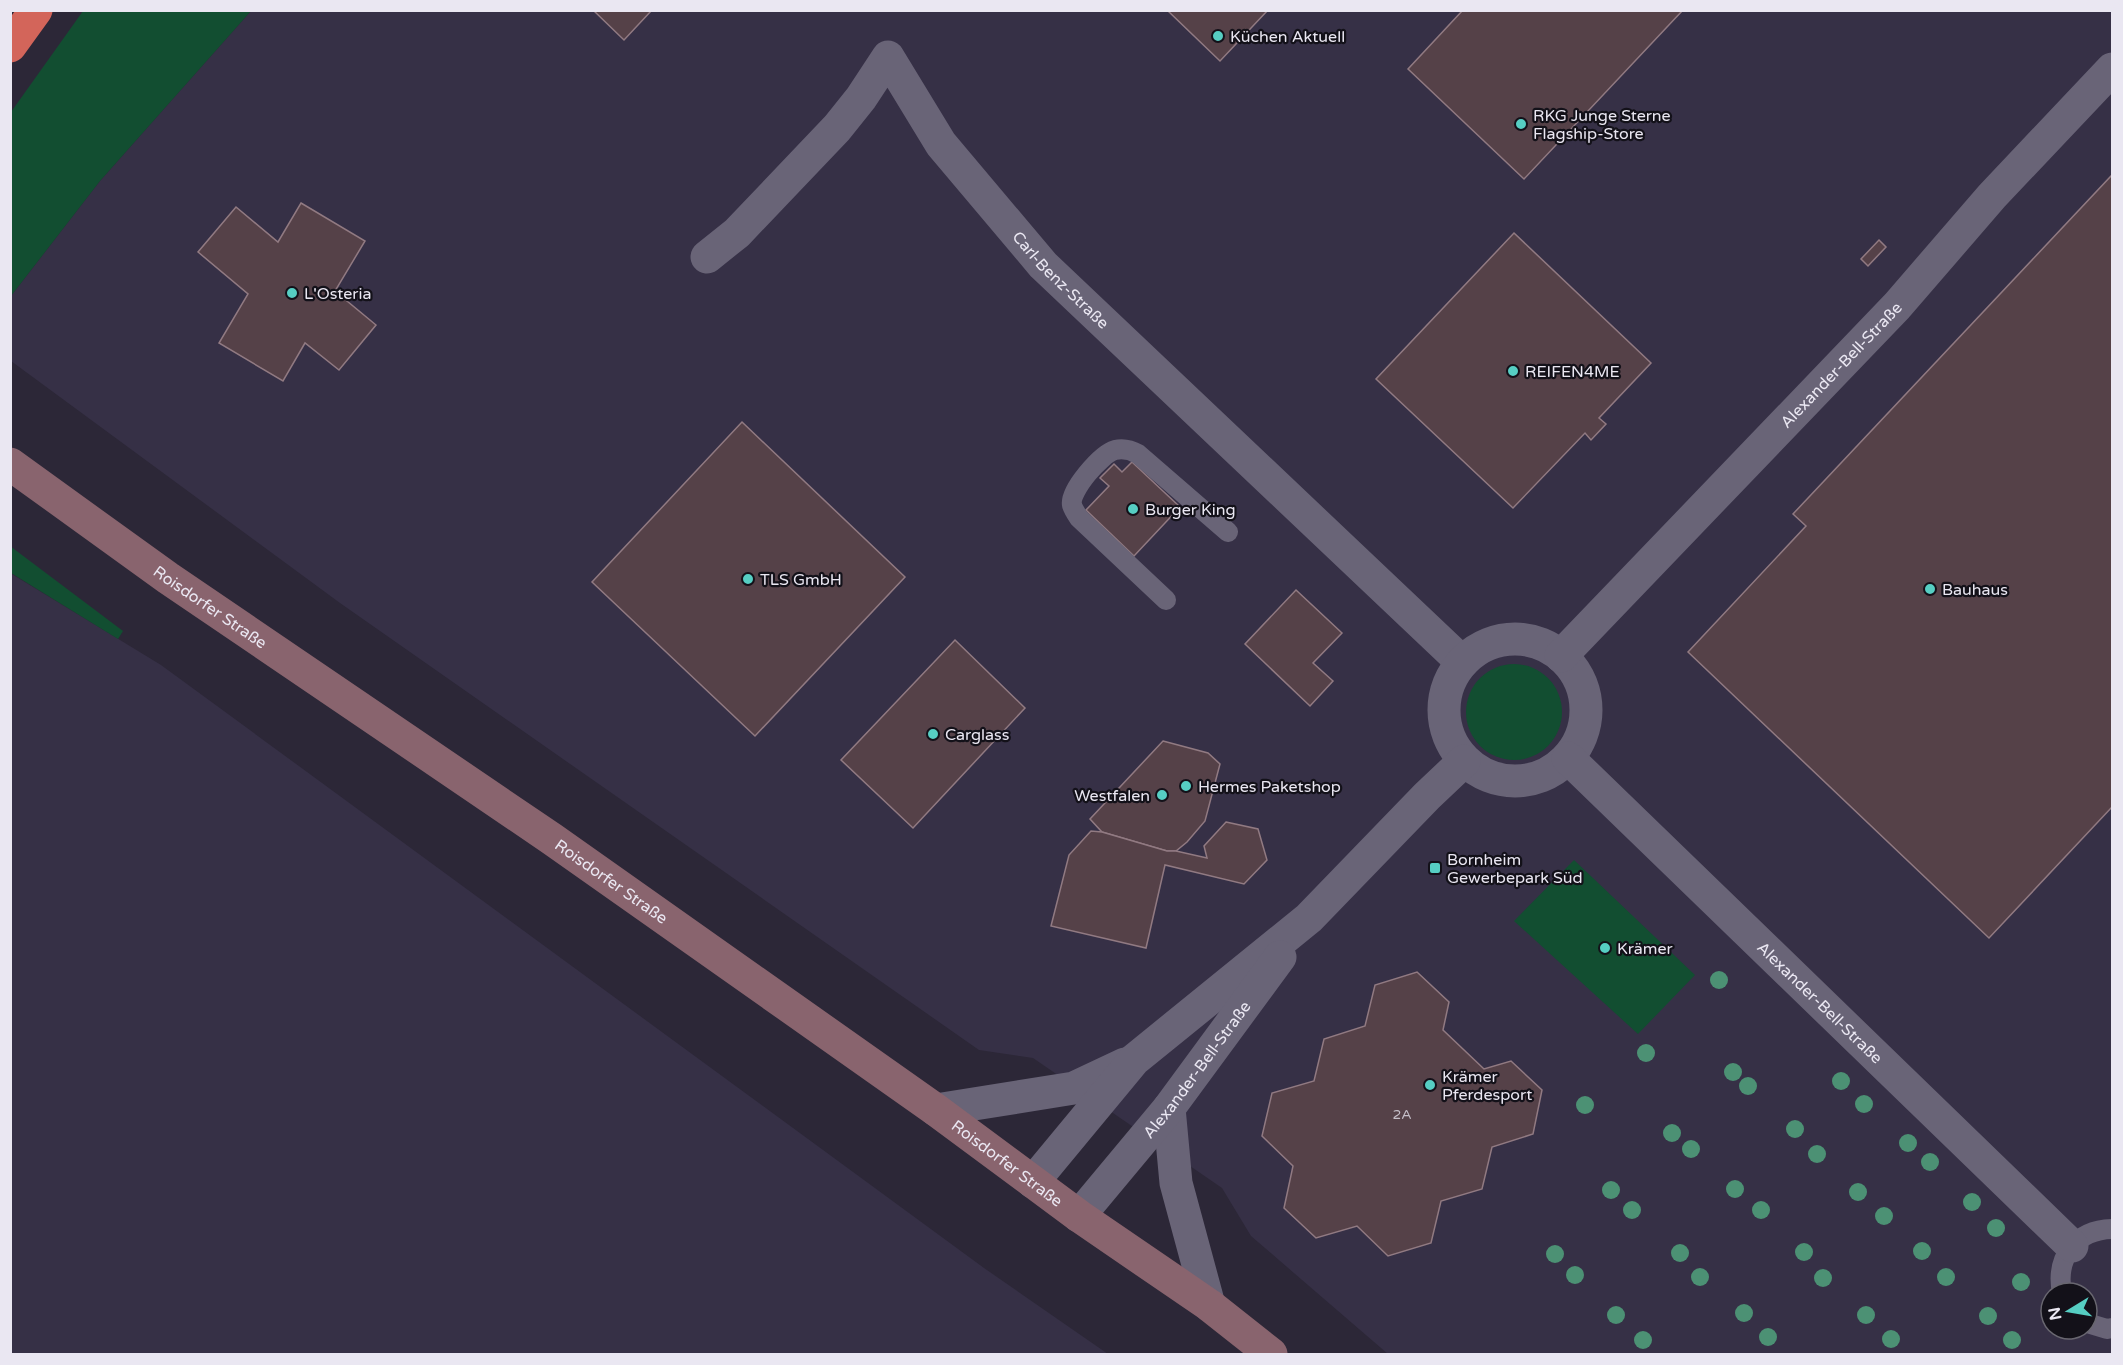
<svg xmlns="http://www.w3.org/2000/svg" width="2123" height="1365" viewBox="0 0 2123 1365" font-family="'Varela Round',sans-serif">
<style>
.built{fill:#363046;fill-rule:evenodd}
.green{fill:#124e31}
.building{fill:#554148;stroke:#917a82;stroke-width:1.5}
.lines{fill:none;stroke-linecap:round;stroke-linejoin:round}
.service{stroke:#696477;stroke-width:20}
.minor{stroke:#696477;stroke-width:33}
.secondary{stroke:#89646e;stroke-width:33}
.motorway{stroke:#d3655a;stroke-width:33}
.tree{fill:#4c9174}
.poi-dot{fill:#56cec3;stroke:#131119;stroke-width:2}
.labels{text-anchor:middle;stroke-width:4.5;stroke-linejoin:round;paint-order:stroke}
.number-label{font-size:14px;fill:#c5bec8}
.poi-label{font-size:16px;fill:#eae7f2;stroke:#131119;text-anchor:start}
.street-label{font-size:16px;fill:#eae7f2;stroke:#131119}
</style>
<rect width="100%" height="100%" fill="#2c2737"/>
<g class="built">
<path d="M251,11H2112V1354H1388L1251,1236L1222,1188L1033,1058L979,1050L340,603L11,361V296L100,181ZM2051,1293H2087V1329H2051Z"/>
<path d="M10,573L161,665L984,1268L1108,1354H11Z"/>
</g>
<g class="green">
<path d="M83,11H251L100,181L11,296V112Z"/>
<path d="M10,546L123,631L118,639L11,573Z"/>
<circle cx="1514" cy="712" r="48"/>
<path d="M1574,860L1695,975L1638,1034L1514,921Z"/>
</g>
<g class="building">
<path d="M593,10H652L624,40Z"/>
<path d="M1167,10H1268L1220,61Z"/>
<path d="M1463,10H1683L1524,179L1408,69Z"/>
<path d="M2112,175V807L1989,938L1688,652L1806,526L1793,514Z"/>
<path d="M301,203L365,241L335,291L376,325L339,370L305,343L283,381L219,343L248,294L198,252L236,207L278,242Z"/>
<path d="M1514,233L1651,363L1599,418L1606,424L1591,440L1585,433L1513,508L1376,379Z"/>
<path d="M1879,240L1886,247L1868,266L1861,259Z"/>
<path d="M742,422L905,577L755,736L592,582Z"/>
<path d="M1132,462L1180,507L1134,556L1086,510L1109,486L1100,478L1114,464L1122,472Z"/>
<path d="M1296,590L1342,633L1313,663L1333,681L1310,706L1245,644Z"/>
<path d="M955,640L1025,708L913,828L841,760Z"/>
<path d="M1163,741L1208,753L1220,764L1205,821L1187,842L1176,851H1167L1102,832L1090,819Z"/>
<path d="M1226,822L1258,829L1267,860L1244,884L1165,865L1146,948L1051,926L1069,855L1091,831L1102,832L1167,851H1176L1207,858L1204,846Z"/>
<path d="M1417,972L1449,1002L1443,1030L1484,1069L1511,1061L1542,1090L1533,1134L1492,1147L1482,1189L1441,1201L1431,1243L1388,1256L1357,1226L1316,1238L1284,1208L1293,1166L1262,1136L1272,1093L1314,1081L1324,1039L1365,1026L1375,985Z"/>
</g>
<g class="lines">
<g class="service">
<path d="M1166,600L1079,518C1077,515 1073,509 1072,505C1069,491 1101,454 1115,450C1124,448 1131,450 1138,454L1228,532"/>
<path d="M2062,1293C2055,1257 2076,1230 2112,1229"/>
<path d="M2087,1323L2107,1329L2112,1328"/>
</g>
<g class="minor">
<path id="s1" d="M707,257L737,233L837,128L861,98L888,57L941,144L1043,265L1462,662"/>
<circle cx="1515" cy="710" r="71"/>
<path id="s2" d="M1561,656L1897,306L1992,196L2112,69"/>
<path id="s3" d="M1568,758L2072,1246"/>
<path d="M1169,1108L1176,1183L1209,1305"/>
<path d="M936,1110L1074,1088L1125,1064"/>
<path d="M1033,1182L1134,1060L1309,918L1427,796L1464,761"/>
<path id="s4" d="M1079,1216L1169,1108L1280,957"/>
</g>
<path class="secondary" id="s5" d="M10,464L168,578L552,839L936,1110L1079,1216L1209,1305L1271,1354"/>
<path class="motorway" d="M10,46L36,10"/>
</g>
<g class="tree">
<circle cx="1719" cy="980" r="9"/>
<circle cx="1646" cy="1053" r="9"/>
<circle cx="1733" cy="1072" r="9"/>
<circle cx="1841" cy="1081" r="9"/>
<circle cx="1748" cy="1086" r="9"/>
<circle cx="1864" cy="1104" r="9"/>
<circle cx="1585" cy="1105" r="9"/>
<circle cx="1795" cy="1129" r="9"/>
<circle cx="1672" cy="1133" r="9"/>
<circle cx="1908" cy="1143" r="9"/>
<circle cx="1691" cy="1149" r="9"/>
<circle cx="1817" cy="1154" r="9"/>
<circle cx="1930" cy="1162" r="9"/>
<circle cx="1735" cy="1189" r="9"/>
<circle cx="1611" cy="1190" r="9"/>
<circle cx="1858" cy="1192" r="9"/>
<circle cx="1972" cy="1202" r="9"/>
<circle cx="1632" cy="1210" r="9"/>
<circle cx="1761" cy="1210" r="9"/>
<circle cx="1884" cy="1216" r="9"/>
<circle cx="1996" cy="1228" r="9"/>
<circle cx="1922" cy="1251" r="9"/>
<circle cx="1804" cy="1252" r="9"/>
<circle cx="1680" cy="1253" r="9"/>
<circle cx="1555" cy="1254" r="9"/>
<circle cx="1575" cy="1275" r="9"/>
<circle cx="1700" cy="1277" r="9"/>
<circle cx="1946" cy="1277" r="9"/>
<circle cx="1823" cy="1278" r="9"/>
<circle cx="2021" cy="1282" r="9"/>
<circle cx="1744" cy="1313" r="9"/>
<circle cx="1616" cy="1315" r="9"/>
<circle cx="1866" cy="1315" r="9"/>
<circle cx="1988" cy="1316" r="9"/>
<circle cx="1768" cy="1337" r="9"/>
<circle cx="1891" cy="1339" r="9"/>
<circle cx="1643" cy="1340" r="9"/>
<circle cx="2012" cy="1340" r="9"/>
</g>
<g class="poi-dot">
<circle cx="1218" cy="36" r="6"/>
<circle cx="1521" cy="124" r="6"/>
<circle cx="292" cy="293" r="6"/>
<circle cx="1513" cy="371" r="6"/>
<circle cx="1133" cy="509" r="6"/>
<circle cx="748" cy="579" r="6"/>
<circle cx="1930" cy="589" r="6"/>
<circle cx="933" cy="734" r="6"/>
<circle cx="1186" cy="786" r="6"/>
<circle cx="1162" cy="795" r="6"/>
<rect x="1429" y="862" width="12" height="12" rx="3"/>
<circle cx="1605" cy="948" r="6"/>
<circle cx="1430" cy="1085" r="6"/>
</g>
<g class="labels">
<g class="number-label">
<text x="1402" y="1119">2A</text>
</g>
<g class="poi-label">
<text x="1230" y="42">Küchen Aktuell</text>
<text x="1533" y="121">RKG Junge Sterne<tspan x="1533" dy="18">Flagship-Store</tspan></text>
<text x="304" y="299">L'Osteria</text>
<text x="1525" y="377">REIFEN4ME</text>
<text x="1145" y="515">Burger King</text>
<text x="760" y="585">TLS GmbH</text>
<text x="1942" y="595">Bauhaus</text>
<text x="945" y="740">Carglass</text>
<text x="1198" y="792">Hermes Paketshop</text>
<text x="1150" y="801" text-anchor="end">Westfalen</text>
<text x="1447" y="865">Bornheim<tspan x="1447" dy="18">Gewerbepark Süd</tspan></text>
<text x="1617" y="954">Krämer</text>
<text x="1442" y="1082">Krämer<tspan x="1442" dy="18">Pferdesport</tspan></text>
</g>
<g class="street-label">
<text dy="6" stroke="none"><textPath href="#s1" startOffset="554">Carl-Benz-Straße</textPath></text>
<text dy="6" stroke="none"><textPath href="#s2" startOffset="404">Alexander-Bell-Straße</textPath></text>
<text dy="6" stroke="none"><textPath href="#s5" startOffset="246">Roisdorfer Straße</textPath></text>
<text dy="6" stroke="none"><textPath href="#s5" startOffset="732">Roisdorfer Straße</textPath></text>
<text dy="6" stroke="none"><textPath href="#s3" startOffset="351">Alexander-Bell-Straße</textPath></text>
<text dy="6" stroke="none"><textPath href="#s4" startOffset="188">Alexander-Bell-Straße</textPath></text>
<text dy="6" stroke="none"><textPath href="#s5" startOffset="1218">Roisdorfer Straße</textPath></text>
</g>
</g>
<rect width="2123" height="1365" fill="none" stroke="#eae7f2" stroke-width="24"/>
<g transform="translate(2069 1311) rotate(259)"><circle r="28" fill="#131119" stroke="#696770" stroke-width="1.5"/>
<path d="M0-4.5L10 22L0 15L-10 22Z" fill="#56cec3"/>
<text y="-9" font-size="16" font-weight="bold" text-anchor="middle" fill="#eae7f2">N</text>
</g>
</svg>
